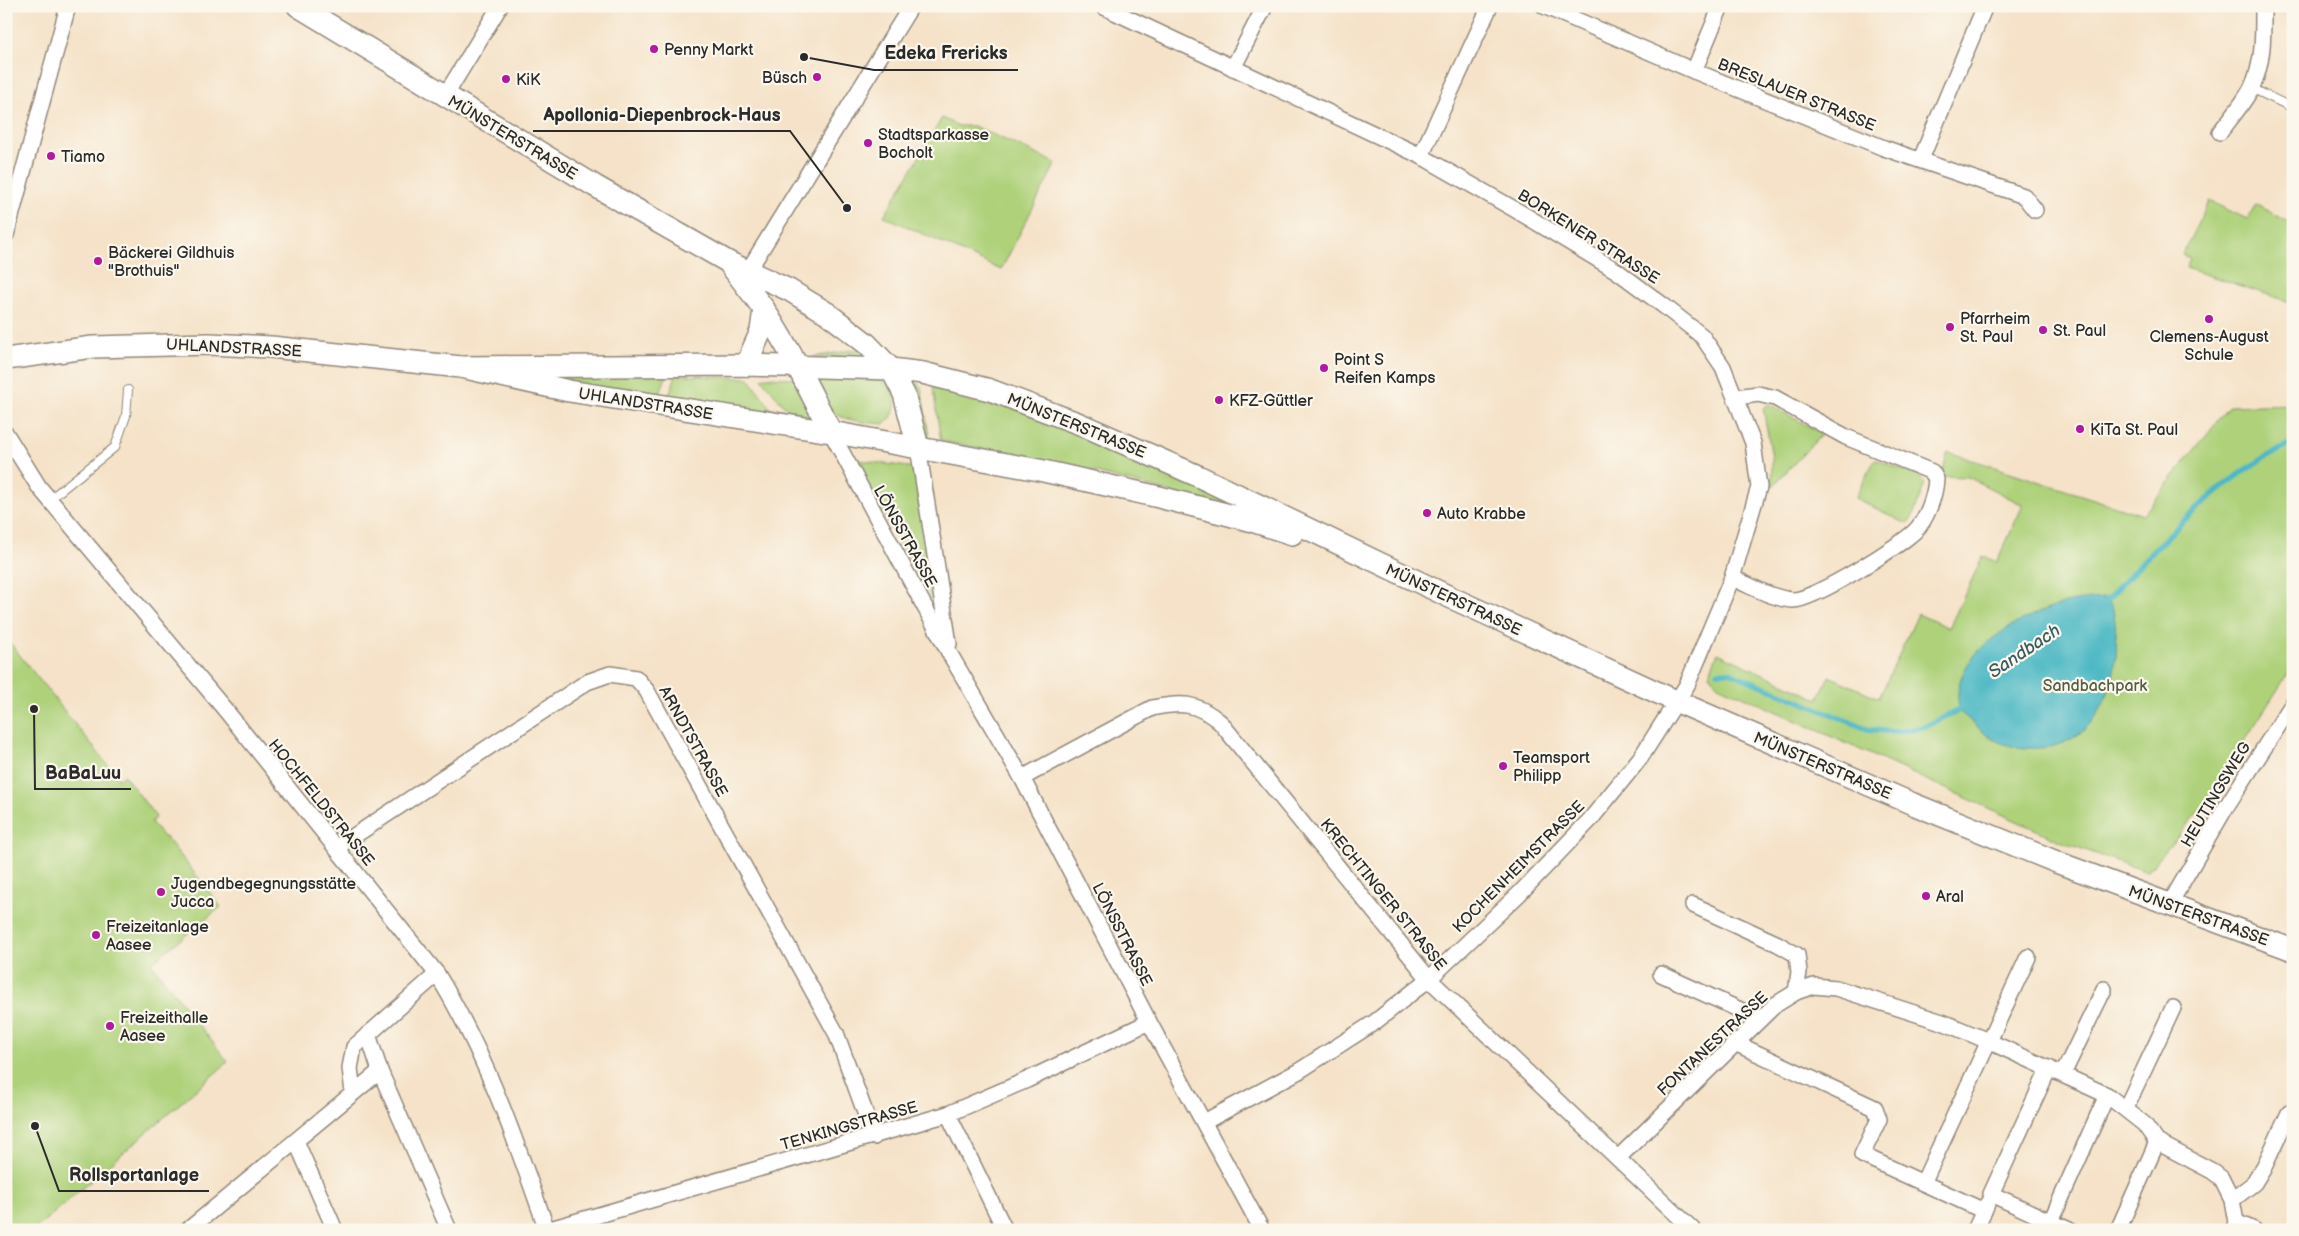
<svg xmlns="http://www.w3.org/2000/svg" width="2299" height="1236" viewBox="0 0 2299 1236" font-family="'Balsamiq Sans',sans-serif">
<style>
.green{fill:#aed17a;stroke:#6c7e52}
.water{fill:#4bb8c4;stroke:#3b7278}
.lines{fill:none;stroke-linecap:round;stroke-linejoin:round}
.stream{stroke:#4bb8c4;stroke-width:5.5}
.service-casing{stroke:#90867a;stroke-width:10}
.minor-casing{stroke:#90867a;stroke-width:18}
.secondary-casing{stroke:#90867a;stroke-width:24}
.service{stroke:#fff;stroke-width:8}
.minor{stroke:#fff;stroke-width:15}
.secondary{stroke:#fff;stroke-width:21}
.poi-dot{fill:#b5179e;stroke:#fbf7ec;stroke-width:2}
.labels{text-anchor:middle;stroke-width:4.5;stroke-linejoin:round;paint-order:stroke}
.poi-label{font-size:16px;fill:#2b2b2b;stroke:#fbf7ec;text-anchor:start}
.street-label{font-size:16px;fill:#2b2b2b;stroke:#fbf7ec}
.park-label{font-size:16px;fill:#525d43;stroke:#fbf7ec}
.water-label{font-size:18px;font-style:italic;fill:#365c61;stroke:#fbf7ec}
.leader{fill:none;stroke:#2b2b2b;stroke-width:2}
.callout-dot{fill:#2b2b2b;stroke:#fbf7ec;stroke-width:2}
.callout-label{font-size:18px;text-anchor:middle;font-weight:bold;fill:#2b2b2b;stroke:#fbf7ec;stroke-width:4.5;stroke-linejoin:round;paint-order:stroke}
</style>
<rect width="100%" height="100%" fill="#fbf7ec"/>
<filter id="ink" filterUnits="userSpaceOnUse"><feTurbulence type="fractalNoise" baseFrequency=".02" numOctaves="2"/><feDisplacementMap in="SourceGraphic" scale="10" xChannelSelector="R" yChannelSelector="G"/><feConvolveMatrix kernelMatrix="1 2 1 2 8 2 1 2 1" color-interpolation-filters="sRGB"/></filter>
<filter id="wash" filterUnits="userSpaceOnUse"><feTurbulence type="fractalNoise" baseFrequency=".0096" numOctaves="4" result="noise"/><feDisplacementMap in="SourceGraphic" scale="20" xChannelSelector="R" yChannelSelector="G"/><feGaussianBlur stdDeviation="1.12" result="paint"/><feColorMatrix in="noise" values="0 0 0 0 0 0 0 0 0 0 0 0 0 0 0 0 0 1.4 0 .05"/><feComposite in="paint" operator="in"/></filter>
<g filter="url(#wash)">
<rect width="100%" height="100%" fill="#f5e2c8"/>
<g class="green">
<path d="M942,118L959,126H974L1056,163L1001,270L884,216Z"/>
<path d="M2209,201L2247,219L2256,204L2293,225V303L2186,268L2190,258L2182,255Z"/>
<path d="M859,349L873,359L813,357Z"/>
<path d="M667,374L659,396L550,381L548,376Z"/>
<path d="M676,375L749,378L775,415L668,398Z"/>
<path d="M814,376C832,377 861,374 877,378C885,380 894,393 895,401C896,411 892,419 884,424C866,422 837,422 826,405C820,397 818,385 814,376Z"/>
<path d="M765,377L794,378L812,417L808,420L792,415L762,379Z"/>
<path d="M908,383L918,384L921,387L929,436L928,440L924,438Z"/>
<path d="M939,387L990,400L1080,432L1233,504L1230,508L1070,466L941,441L933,388Z"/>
<path d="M1769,404L1822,434L1772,487V457L1763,408Z"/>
<path d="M2293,404V666L2201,808L2153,866L2145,871L2065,843L1718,685L1709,674L1718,653L1818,699L1829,676L1879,698L1918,614L1949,628L1983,556L1997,562L2023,505L1968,477L1941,476L1948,452L2143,515L2229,406Z"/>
<path d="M852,459L915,468L937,611Z"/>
<path d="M1875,459L1920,477L1925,483L1913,516L1907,524L1855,498Z"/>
<path d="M6,638L119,779L124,775L156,817L151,822L164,838L166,837L221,907L151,963L228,1062L34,1230H6Z"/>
</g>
<path class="water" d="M2106,598C2115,606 2115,623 2116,634C2120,689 2093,752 2029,748C2020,748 2008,746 1999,742C1985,736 1972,722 1960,712C1945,656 2014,620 2057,606C2073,600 2089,599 2106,598Z"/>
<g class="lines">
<g class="stream">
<path d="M2104,603C2159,543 2218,479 2293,442"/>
<path d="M1718,672H1729L1867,729L1896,732L1915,729L1926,726L1965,707"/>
</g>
</g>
</g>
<g filter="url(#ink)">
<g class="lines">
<defs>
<g id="service">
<path d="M2251,88L2293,108"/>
<path d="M50,499L115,447L126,416L128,390"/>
</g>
<g id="minor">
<path d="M1102,6L1421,156L1521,213L1617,271L1664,306L1702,336L1723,367L1753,443L1759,487L1732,578L1687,685L1641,757L1590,820L1519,894L1429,979L1375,1022L1299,1071L1204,1122"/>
<path d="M1544,6L1694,71L1884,148L2024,196L2035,210"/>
<path d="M1233,68L1265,6"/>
<path d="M1694,71L1721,6"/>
<path d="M445,96L500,6"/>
<path d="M2220,132C2231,118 2244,103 2252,87C2264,62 2263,34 2263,6"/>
<path d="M1421,156L1490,6"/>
<path d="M1921,159L1985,6"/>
<path d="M6,235L68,6"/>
<path d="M748,271L911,6"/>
<path d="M831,432L951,656L1022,778L1149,1022L1262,1230"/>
<path d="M6,434L39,487L227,712L437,974C486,1054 516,1141 547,1230L948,1114L1027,1080L1149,1022"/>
<path d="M918,447L949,644"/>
<path d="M1732,578C1750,585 1772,599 1793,600C1812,601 1900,546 1915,531C1927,519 1935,496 1936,479L1932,472L1846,437L1775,398L1758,394L1737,397"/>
<path d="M1022,778L1152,708C1182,702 1196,702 1220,722L1429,979L1693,1230"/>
<path d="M336,848L587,682L610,674L636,678L647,691L836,1033L874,1137"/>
<path d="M1693,905L1778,944L1797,955L1799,972L1796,992"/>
<path d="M2169,905L2226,807L2293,703"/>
<path d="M1661,974L1760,1019"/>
<path d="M368,1034L380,1071L449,1230"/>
<path d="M1735,1043L1875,1108L1879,1119L1862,1155L1984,1211"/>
<path d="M2049,1068L1991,1194L2069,1230"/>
<path d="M2063,1074L2104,989"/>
<path d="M353,1092L350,1068L354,1047L437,974"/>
<path d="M2126,1108L2173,1008"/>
<path d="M948,1114L1005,1230"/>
<path d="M296,1141L335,1230"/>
<path d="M1618,1158L1775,1005L1796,992L1814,986L1836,988L1945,1023L1988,1041L2107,1095L2144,1124L2157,1142L2212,1171L2221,1178L2232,1200L2236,1222L2234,1230"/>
<path d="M1923,1183L2028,957"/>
<path d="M2232,1200L2254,1183L2265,1165L2289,1113"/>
<path d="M2051,1221L2107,1095"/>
<path d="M2236,1222L2254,1230"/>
<path d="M188,1230L380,1071"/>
<path d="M1975,1230L1987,1204"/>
<path d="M2118,1230L2157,1142"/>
</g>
<g id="secondary">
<path d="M298,6L595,186L730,263L789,290L827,313L867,344L891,369L904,394L918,447"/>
<path d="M731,266L764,309L791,354L831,432"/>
<path d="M6,359L93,347L209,344L271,347L461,367L569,391L831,432L1039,470L1159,497L1249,520L1292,534"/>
<path d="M746,365L761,331L764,309"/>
<path d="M461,367L746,365L891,369L923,373L990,390L1080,424L1198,476L1454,599L1678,702L1913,804L2059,863L2293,950"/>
</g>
</defs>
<use href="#service" class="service-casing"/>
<use href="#minor" class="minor-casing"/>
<use href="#secondary" class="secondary-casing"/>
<use href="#service" class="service"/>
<use href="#minor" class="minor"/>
<use href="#secondary" class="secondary"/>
</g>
</g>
<g class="poi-dot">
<circle cx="654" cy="49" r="5"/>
<circle cx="817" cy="77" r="5"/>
<circle cx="506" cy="79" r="5"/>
<circle cx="868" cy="143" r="5"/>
<circle cx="51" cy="156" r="5"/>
<circle cx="98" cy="261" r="5"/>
<circle cx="2209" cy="319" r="5"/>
<circle cx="1950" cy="327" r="5"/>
<circle cx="2043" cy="330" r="5"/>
<circle cx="1324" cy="368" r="5"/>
<circle cx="1219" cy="400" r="5"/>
<circle cx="2080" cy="429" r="5"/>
<circle cx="1427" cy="513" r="5"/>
<circle cx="1503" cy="766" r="5"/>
<circle cx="161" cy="892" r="5"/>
<circle cx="1926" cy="896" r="5"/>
<circle cx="96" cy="935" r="5"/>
<circle cx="110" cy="1026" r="5"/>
</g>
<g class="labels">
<g class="poi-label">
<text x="664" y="55">Penny Markt</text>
<text x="807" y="83" text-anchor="end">Büsch</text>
<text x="516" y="85">KiK</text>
<text x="878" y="140">Stadtsparkasse<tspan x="878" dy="18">Bocholt</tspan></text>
<text x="61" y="162">Tiamo</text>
<text x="108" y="258">Bäckerei Gildhuis<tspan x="108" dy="18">"Brothuis"</tspan></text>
<text x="1960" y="324">Pfarrheim<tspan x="1960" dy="18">St. Paul</tspan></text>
<text x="2053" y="336">St. Paul</text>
<text x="2209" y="342" text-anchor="middle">Clemens-August<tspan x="2209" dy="18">Schule</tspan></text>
<text x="1334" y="365">Point S<tspan x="1334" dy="18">Reifen Kamps</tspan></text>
<text x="1229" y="406">KFZ-Güttler</text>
<text x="2090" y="435">KiTa St. Paul</text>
<text x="1437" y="519">Auto Krabbe</text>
<text x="1513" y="763">Teamsport<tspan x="1513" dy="18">Philipp</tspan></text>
<text x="171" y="889">Jugendbegegnungsstätte<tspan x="171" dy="18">Jucca</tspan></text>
<text x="1936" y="902">Aral</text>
<text x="106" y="932">Freizeitanlage<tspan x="106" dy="18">Aasee</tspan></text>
<text x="120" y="1023">Freizeithalle<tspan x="120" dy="18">Aasee</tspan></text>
</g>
<g class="street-label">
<text transform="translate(1797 94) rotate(22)" y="6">BRESLAUER STRASSE</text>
<text transform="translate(513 137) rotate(31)" y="6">MÜNSTERSTRASSE</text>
<text transform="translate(1589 236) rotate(32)" y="6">BORKENER STRASSE</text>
<text transform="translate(234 347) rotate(3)" y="6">UHLANDSTRASSE</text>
<text transform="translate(646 403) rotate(9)" y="6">UHLANDSTRASSE</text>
<text transform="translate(1077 425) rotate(22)" y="6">MÜNSTERSTRASSE</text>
<text transform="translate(906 536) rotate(61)" y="6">LÖNSSTRASSE</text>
<text transform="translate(1454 599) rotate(25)" y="6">MÜNSTERSTRASSE</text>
<text transform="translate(694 741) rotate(61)" y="6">ARNDTSTRASSE</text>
<text transform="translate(1823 765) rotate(23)" y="6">MÜNSTERSTRASSE</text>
<text transform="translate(2215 794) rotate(-59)" y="6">HEUTINGSWEG</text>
<text transform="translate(322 802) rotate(51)" y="6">HOCHFELDSTRASSE</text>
<text transform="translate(1518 866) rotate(-45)" y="6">KOCHENHEIMSTRASSE</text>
<text transform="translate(1384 894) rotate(51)" y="6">KRECHTINGER STRASSE</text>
<text transform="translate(2199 915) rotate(20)" y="6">MÜNSTERSTRASSE</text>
<text transform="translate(1123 934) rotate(63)" y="6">LÖNSSTRASSE</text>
<text transform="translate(1712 1043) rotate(-43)" y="6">FONTANESTRASSE</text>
<text transform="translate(849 1125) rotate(-16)" y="6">TENKINGSTRASSE</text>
</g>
<g class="park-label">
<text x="2095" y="691">Sandbachpark</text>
</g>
<g class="water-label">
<text transform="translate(2024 651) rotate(-34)" y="6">Sandbach</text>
</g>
</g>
<path class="leader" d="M804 57L874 70H1018M847 208L790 131H533M34 709L35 789H131M35 1126L59 1191H209"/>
<g class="callout-dot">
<circle cx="804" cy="57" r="5"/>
<circle cx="847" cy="208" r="5"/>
<circle cx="34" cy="709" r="5"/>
<circle cx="35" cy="1126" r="5"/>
</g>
<g class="callout-label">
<text x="946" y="59">Edeka Frericks</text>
<text x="662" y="121">Apollonia-Diepenbrock-Haus</text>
<text x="83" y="779">BaBaLuu</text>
<text x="134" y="1181">Rollsportanlage</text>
</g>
<rect width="2299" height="1236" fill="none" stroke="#fbf7ec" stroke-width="25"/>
</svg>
